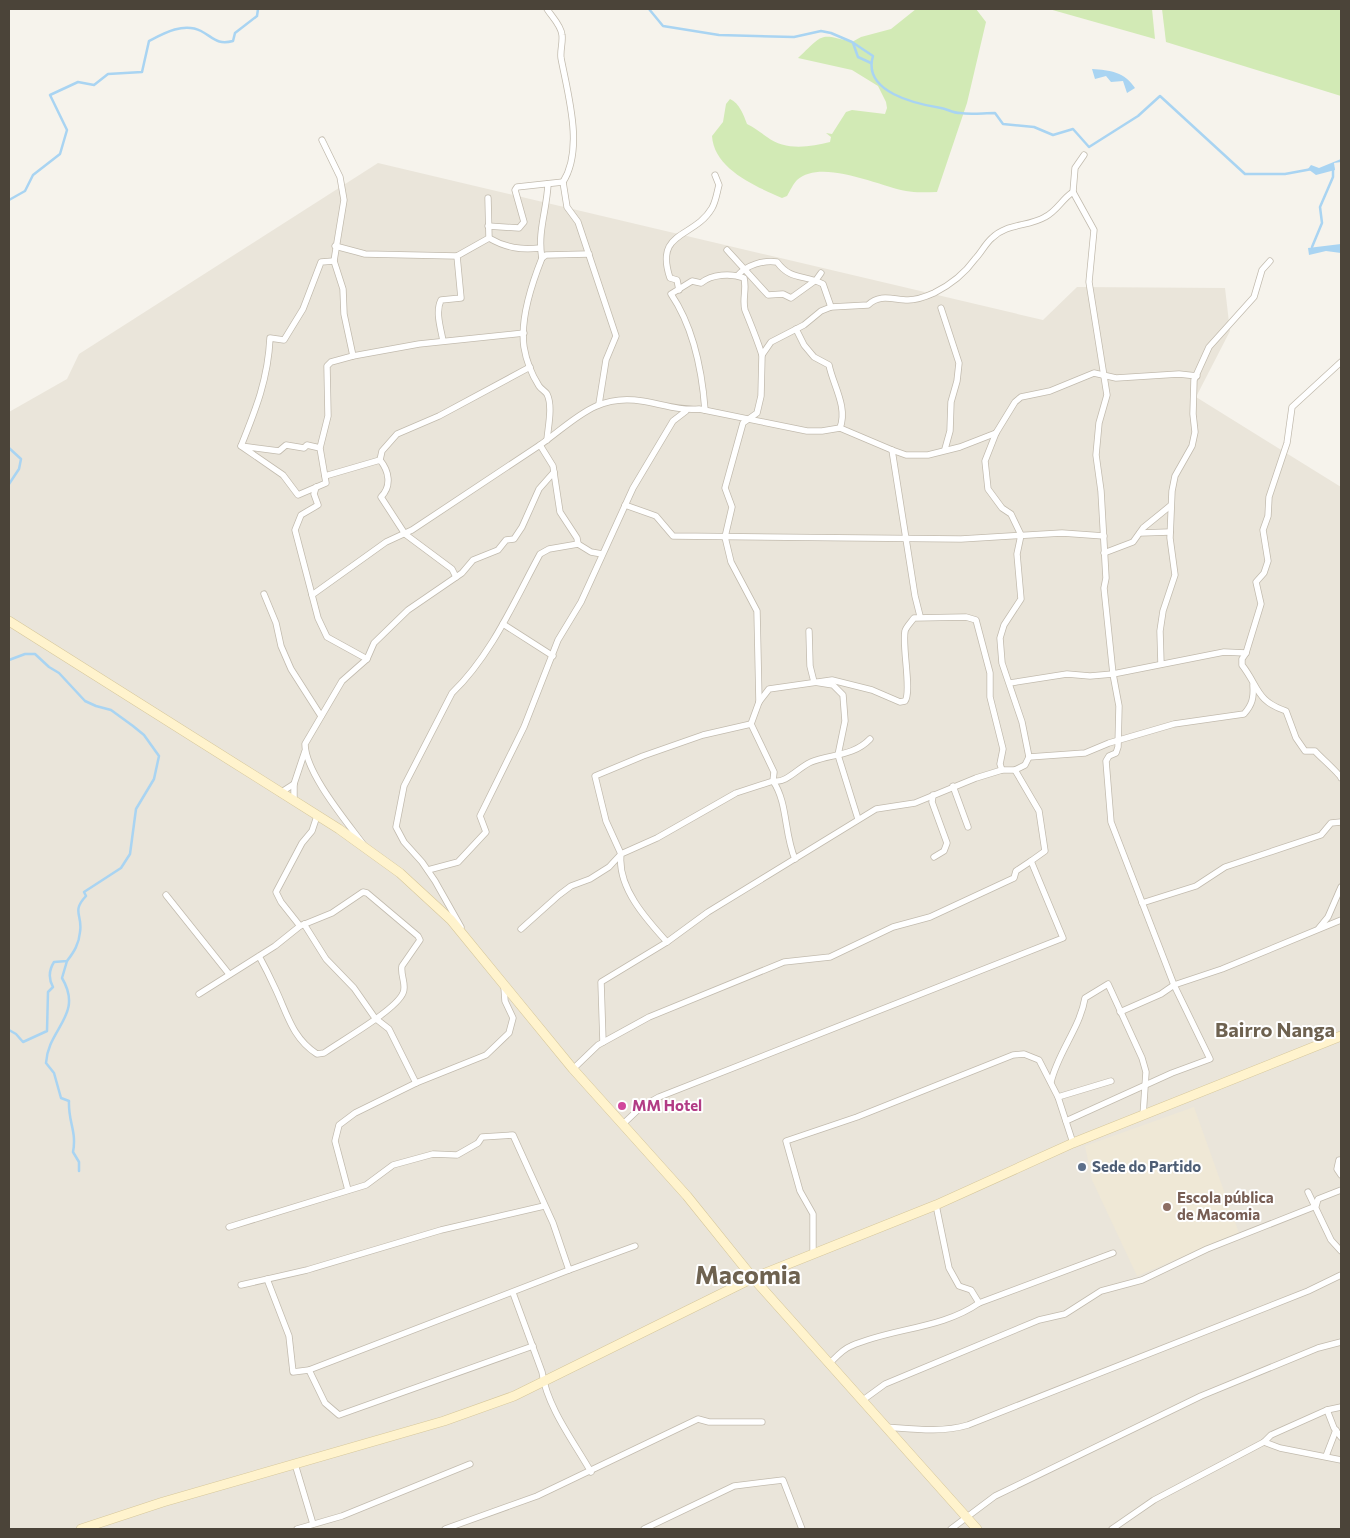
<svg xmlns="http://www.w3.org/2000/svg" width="1350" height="1538" viewBox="0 0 1350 1538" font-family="Commissioner,sans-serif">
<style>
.residential{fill:#eae5da}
.education{fill:#efe8d6}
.green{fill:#d2eab5}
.water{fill:#a9d4f2}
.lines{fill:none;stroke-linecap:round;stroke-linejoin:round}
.stream{stroke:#a9d4f2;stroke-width:2.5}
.street-casing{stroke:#c2bbae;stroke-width:7}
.secondary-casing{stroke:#d6c79b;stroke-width:10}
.street{stroke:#fff;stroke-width:5.5}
.secondary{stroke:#fff3cd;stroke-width:9}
.hotel-dot{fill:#d1479c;stroke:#fff;stroke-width:2}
.service-dot{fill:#5c6f8a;stroke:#fff;stroke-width:2}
.education-dot{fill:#8d6e63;stroke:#fff;stroke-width:2}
.labels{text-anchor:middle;stroke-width:4;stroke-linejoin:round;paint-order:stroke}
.hotel-label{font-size:15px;font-weight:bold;fill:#b23c85;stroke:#fff;text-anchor:start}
.service-label{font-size:15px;font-weight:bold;fill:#4e5e75;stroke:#fff;text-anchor:start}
.education-label{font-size:15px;font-weight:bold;fill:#785e54;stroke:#fff;text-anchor:start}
.district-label{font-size:20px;font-weight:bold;fill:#6e6250;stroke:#fff}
.town-label{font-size:25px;font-weight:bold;fill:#6e6250;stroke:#fff}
</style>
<rect width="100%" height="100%" fill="#f6f3ec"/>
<path class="residential" d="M378,163L1043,320L1077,287L1225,288L1230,331L1196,397L1341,487V1529H9V412L67,379L79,354Z"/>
<path class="education" d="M1194,1107L1239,1233L1137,1276L1092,1180L1085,1146Z"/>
<g class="green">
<path d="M916,9H976L986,22L967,103L937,192C927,192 916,193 906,191C879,186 821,158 797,180C793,184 790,191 787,196L782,198C755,186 714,169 712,136L723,122L726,104L730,99C740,104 743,114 747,124C755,128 760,132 767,137C785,151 810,147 830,142L831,137L826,133L832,134L846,112L852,110L885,114L887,108L886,102L878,86L852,70L798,58C824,34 818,33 852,42L861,37L891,29Z"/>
<path d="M1049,9H1152L1155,39Z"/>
<path d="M1162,9H1341V96L1166,42Z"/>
</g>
<g class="water">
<path d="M1092,69C1110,70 1125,72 1135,88L1127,93L1123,81L1111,82L1106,76L1095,79Z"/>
<path d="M1341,159V162L1334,163L1335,170L1316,175L1308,169L1311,165L1319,168Z"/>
<path d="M1341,244V253L1326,251L1309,255L1308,248Z"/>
</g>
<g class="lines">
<g class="stream">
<path d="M649,9L663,26L719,35L794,37L821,31L831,33L852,42L873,56C862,92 916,104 941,108C947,109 953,113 960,113C971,115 983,113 995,113L1003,124L1034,127L1053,135L1073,129L1089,147L1138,116L1160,96L1245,174H1285L1312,169"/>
<path d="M853,43L858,57L871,63"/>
<path d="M9,200L25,191L33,175L60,154L67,130L50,95L78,82L94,85L108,74L142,72L149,41C164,33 184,22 201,31C214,38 217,45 233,41L235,33L257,16L258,9"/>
<path d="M1312,247L1322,223L1320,207L1333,177V168"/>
<path d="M9,448L21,459L19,469L9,484"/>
<path d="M9,660L25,654H35L49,667L59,673L85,701L96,706L111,710L133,726L144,735L159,756L154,779L136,809L130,854L121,868L84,892L86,896C71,912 83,915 80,932C79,944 74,952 67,961L54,962C49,970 48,978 53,987L48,992L47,1031L23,1042L16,1034L9,1030"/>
<path d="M67,961L62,978C84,1015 48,1028 46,1063L54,1073L61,1098L69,1101C68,1122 77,1131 73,1152L79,1162V1171"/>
</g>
<defs>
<g id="street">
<path d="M547,9C552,17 561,25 562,35C563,43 560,50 561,58C568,95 584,149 563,182L567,207L578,222L616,336L606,360L599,404"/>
<path d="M488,226L519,228L524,222L515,190L517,187L563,182"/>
<path d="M489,238C506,248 521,250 540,248"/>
<path d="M335,246L365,254L457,256"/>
<path d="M727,250L768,295L783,294L791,298L816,280L821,273"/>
<path d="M542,258C537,233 547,209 548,184"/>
<path d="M738,275C747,265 763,260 777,262C791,281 804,274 823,284L831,307"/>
<path d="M679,290L677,280L670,278C654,230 694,239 712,208C716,201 717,192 719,185L715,175"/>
<path d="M941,308L959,363L957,381L951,402L950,431L945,449"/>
<path d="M796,329L804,345L814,357L829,365C833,385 848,407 840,428"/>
<path d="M443,341C441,329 435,312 441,300L461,298L457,256L489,238L488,198"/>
<path d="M353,356L419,344L524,333"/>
<path d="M1341,362L1292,407L1287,443L1269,497L1268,516L1263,530L1268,561L1264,573L1256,582L1261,604L1246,653L1242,659V665C1259,687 1256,701 1286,711L1296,738L1305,751H1315C1319,756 1340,774 1341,778"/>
<path d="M705,410C702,370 694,328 671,294L692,281L701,283C712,274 731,273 744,278C747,289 742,299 745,310C751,325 757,339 762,355"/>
<path d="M547,440C548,427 553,406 547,394C545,391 541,389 539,386C532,375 526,359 524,347C520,320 532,283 542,258L546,255L589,254"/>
<path d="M540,445C574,421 596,393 642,401C661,404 680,411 699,409L807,431H822L840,428L892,450L906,455H928L960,447L996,433"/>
<path d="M241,446C256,409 268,379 270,338L284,340L303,309L321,262L334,261"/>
<path d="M320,448L307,445L304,448L286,445L279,451L241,446L283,475L298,495L326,483L320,448L328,416L327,366L331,362L353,356L344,314L343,289L334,261L344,200L340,177L322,140"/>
<path d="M892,450L915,596L920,616"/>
<path d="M380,460L382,451L397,434L439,416L530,367"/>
<path d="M325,476L380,460C389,471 392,486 381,497L405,534L452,569L456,577"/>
<path d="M316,487L314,494L318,505L301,515L295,530L318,618L327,637L367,659"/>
<path d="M625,505L656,516L673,536L961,539L1062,533L1104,536"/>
<path d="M1140,533L1170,532"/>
<path d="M1104,553L1133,542L1143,528L1170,506"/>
<path d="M264,594L276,623L281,646L291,669L321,716"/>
<path d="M312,595L386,542L412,530L540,445L553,466L560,512L577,538L578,544"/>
<path d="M503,624L553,656"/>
<path d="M809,631L810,666L814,682L833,685L843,695L845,721L838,755L858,819"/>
<path d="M1161,664L1160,631L1163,611L1175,575L1170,538L1172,491L1175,476L1192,446L1195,432L1193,414L1194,380L1209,347L1254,297L1262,270L1270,261"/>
<path d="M1010,683L1067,674L1090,676L1113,674L1224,652L1246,653"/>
<path d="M759,702L769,689L832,680L872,690L900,702L905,701C912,692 902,647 905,631C906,627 911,622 914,618L966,617L976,620L990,673V697L1003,749L1000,764L1002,770"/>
<path d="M1029,757L1085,753L1109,743L1174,724L1244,714C1252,705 1254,698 1253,685"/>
<path d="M773,781C786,784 799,767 811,762C831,754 854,756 870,739"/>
<path d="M773,781C788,803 784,834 795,859"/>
<path d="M953,786L968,827"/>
<path d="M280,793L294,784"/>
<path d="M933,795L932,802L947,843L944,851L934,857"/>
<path d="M294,801V784L305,751"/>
<path d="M363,844C346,821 305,772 305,744L342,681L367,659L374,643L408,610L462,573L473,560L498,550L506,540L514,539L522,527L539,489L554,472"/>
<path d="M428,870L458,862L486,832L480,816L524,727L558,640L581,602L633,488L673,421L686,411"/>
<path d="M166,895L229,974"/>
<path d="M1142,903L1196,886L1225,867L1321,835L1331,823L1341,822"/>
<path d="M304,924L326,959L354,988L375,1018L389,1029L416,1083L486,1055L509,1033L513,1018L505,1001L504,987"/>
<path d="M300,926L281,902L276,892L302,843L312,831L317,816"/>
<path d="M461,927L435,881L422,862L404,842L396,827L404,786L452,693C491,656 515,600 540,554L549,549L578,544L591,552L602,554"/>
<path d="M1319,928L1328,917L1341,887"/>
<path d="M521,929L559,895L571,886L590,879L609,867L621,854L606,821L595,776L643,756L703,735L751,724"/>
<path d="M667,942C646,919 617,887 621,854L657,838L736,793L773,781L774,772L751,724L759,702L757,611L731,562L725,537L732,507L725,488L743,423L757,413L761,396L762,355L771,342L804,325L821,311L831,307L868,305C880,293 894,300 908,300C917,300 925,297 934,293C950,285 965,273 975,259C981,253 985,244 992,238C1007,223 1028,227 1045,217C1057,211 1062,199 1073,192"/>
<path d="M199,994L275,946L300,926L332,913L363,892L367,893L418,936L420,940L402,966C400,975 407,985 403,993C396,1010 341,1041 324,1053L317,1054C292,1038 287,1013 275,988C270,977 265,967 259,956"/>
<path d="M1120,1012L1161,994L1174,985L1222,969L1341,920"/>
<path d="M603,1042L601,982L667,942L708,912L876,809L915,803L976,778L1002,770H1015"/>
<path d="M573,1069L598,1045L649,1017L784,962L830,957L893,927L930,917L1014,878L1016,871L1031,861"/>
<path d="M1051,1082C1058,1052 1080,1028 1085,998L1108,984L1142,1058L1146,1072L1143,1116"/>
<path d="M1058,1097L1111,1081"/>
<path d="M1066,1121L1172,1073L1210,1059L1174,985L1111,822L1106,761L1109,756L1116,753L1118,747L1119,706L1113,674L1104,588L1106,578L1101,491L1096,455L1099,423L1107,395L1089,282L1094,230L1073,192L1075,168L1084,155"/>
<path d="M622,1125L641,1107L659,1097L1063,938L1031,861L1045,851L1039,811L1015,770L1025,765L1029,757L1022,722L1002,663L1000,638L1004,625L1021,599L1017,554L1021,535L1011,514L1002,508L988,489L985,461L996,433L1015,402L1021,397L1050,391L1094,373L1116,378L1179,374L1197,376"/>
<path d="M1341,1160H1339L1337,1169L1341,1175"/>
<path d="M348,1190L335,1141L339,1125L355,1113L416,1083"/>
<path d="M1308,1192L1331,1240L1341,1251"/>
<path d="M936,1205L949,1268L959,1286L971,1290L979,1303"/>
<path d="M229,1227L366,1185L393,1165L433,1154L457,1155L478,1143L482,1137L513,1135L553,1223L569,1270L635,1246"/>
<path d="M813,1254V1214L800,1191L786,1141L857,1117L1013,1055L1024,1054L1039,1060L1058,1097L1073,1143"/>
<path d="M267,1279L289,1336L293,1372L309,1370L569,1270"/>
<path d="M241,1285L307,1270L441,1230L544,1206"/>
<path d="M513,1293L542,1372C547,1407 574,1442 591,1472"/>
<path d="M830,1363C836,1357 843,1349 851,1346C892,1328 942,1329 979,1303L1113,1253"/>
<path d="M309,1370L325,1403L339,1415L533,1346"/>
<path d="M863,1400L885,1384L1039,1320L1065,1314L1101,1291L1142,1280L1207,1249L1316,1206L1318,1199L1341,1190"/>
<path d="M1327,1410L1334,1428L1341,1437"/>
<path d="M886,1427C914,1429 941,1433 968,1425L1308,1291L1341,1275"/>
<path d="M1264,1442L1280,1448L1341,1460"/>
<path d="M1326,1456L1336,1430"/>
<path d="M295,1464L313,1524"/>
<path d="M297,1529L342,1516L470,1464"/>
<path d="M445,1529L537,1496L698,1419L709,1422H762"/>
<path d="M644,1529L734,1486L783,1480L802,1529"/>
<path d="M951,1529L995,1496L1201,1396L1318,1348L1341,1342"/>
<path d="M1112,1529L1154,1500L1264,1442L1271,1435L1327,1410L1341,1407"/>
</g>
<g id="secondary">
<path d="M9,621L339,829L400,873L451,920L573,1069L687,1196L753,1278L977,1529"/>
<path d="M81,1529L163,1502L444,1421L514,1396L753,1278L936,1205L1073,1143L1341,1036"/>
</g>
</defs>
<use href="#street" class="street-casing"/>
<use href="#secondary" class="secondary-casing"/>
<use href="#street" class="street"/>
<use href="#secondary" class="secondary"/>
</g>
<circle class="hotel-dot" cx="622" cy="1106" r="5"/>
<circle class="service-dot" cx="1082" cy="1167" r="5"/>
<circle class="education-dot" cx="1167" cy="1207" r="5"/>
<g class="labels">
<g class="hotel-label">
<text x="632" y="1111">MM Hotel</text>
</g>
<g class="service-label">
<text x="1092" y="1172">Sede do Partido</text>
</g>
<g class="education-label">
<text x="1177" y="1203">Escola pública<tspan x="1177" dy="17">de Macomia</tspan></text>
</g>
<g class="district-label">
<text x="1275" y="1037">Bairro Nanga</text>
</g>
<g class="town-label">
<text x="748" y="1284">Macomia</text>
</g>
</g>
<rect width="1350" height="1538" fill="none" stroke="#4b4439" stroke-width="20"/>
</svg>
